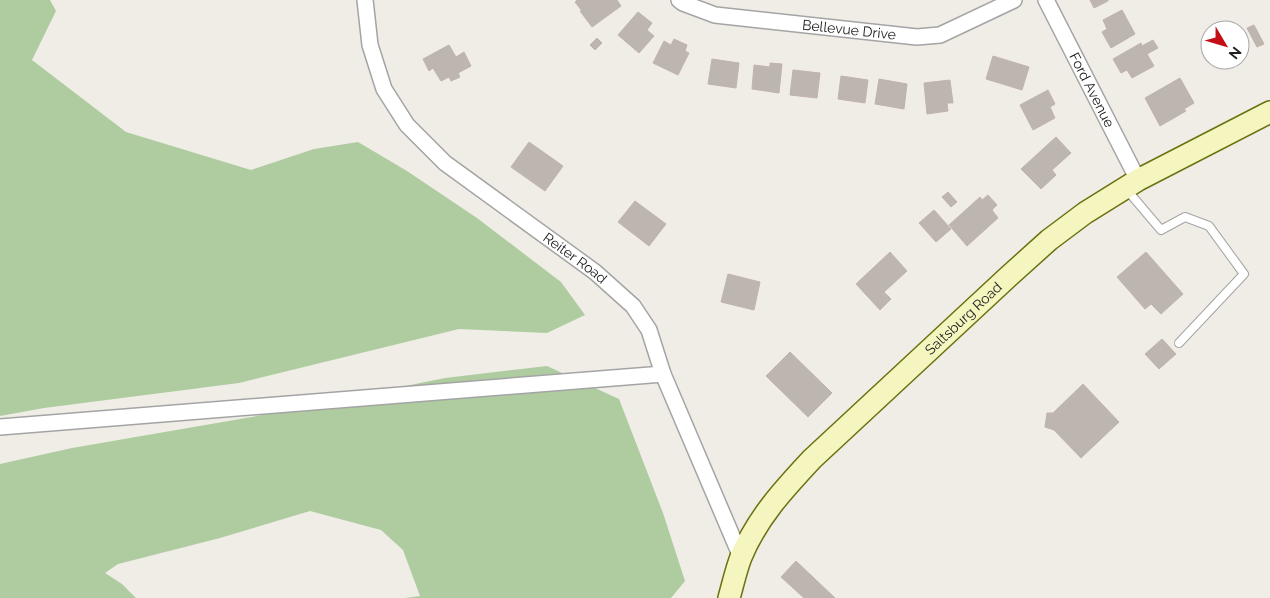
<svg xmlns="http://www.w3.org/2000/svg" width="1270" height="598" viewBox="0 0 1270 598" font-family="Raleway,sans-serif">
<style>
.forest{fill:#aecc9f}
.building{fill:#bdb6b0;stroke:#c1b3aa}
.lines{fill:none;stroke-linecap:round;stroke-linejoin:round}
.service-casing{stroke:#a4a4a4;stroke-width:10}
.minor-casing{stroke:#a4a4a4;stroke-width:18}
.secondary-casing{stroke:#6a710d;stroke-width:24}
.service{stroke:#fff;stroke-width:8}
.minor{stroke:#fff;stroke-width:15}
.secondary{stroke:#f4f5bf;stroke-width:21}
.labels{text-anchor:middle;stroke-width:4;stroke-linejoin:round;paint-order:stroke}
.street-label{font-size:14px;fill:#202020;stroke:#fff}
</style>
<rect width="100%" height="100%" fill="#f0ede7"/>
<g class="forest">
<path d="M0,0H50L56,11L32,60L126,132L251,170L314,149L358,142L407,171L477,218L561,282L585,315L547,333L459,329L239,383L44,408L0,416Z"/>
<path d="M547,366L619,399L663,513L685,581L671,598H405L420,596L403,550L381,530L310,511L220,538L118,564L105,573L122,584L136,598H0V464L72,448L257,416L445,378Z"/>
</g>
<g class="building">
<path d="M577,0H617L621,6L592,27L580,11H582L575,2Z"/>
<path d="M1090,0H1108V1L1094,8Z"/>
<path d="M1122,10L1135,34L1111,48L1102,32L1107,29L1103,20Z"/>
<path d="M638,12L652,23L647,30L654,36L639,53L618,35Z"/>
<path d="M1254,25L1264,44L1257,47L1247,28Z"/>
<path d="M597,38L602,43L595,50L590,45Z"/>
<path d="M674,39L687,45L685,51L689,53L678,75L653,63L664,41L671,45Z"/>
<path d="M1153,40L1158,48L1147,54L1154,66L1132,78L1127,70L1121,73L1113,59L1141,43L1142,46Z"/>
<path d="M449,45L456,57L464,52L471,66L458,73L460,77L451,81L449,77L441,81L433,68L429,71L423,59Z"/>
<path d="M993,56L1029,67L1022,90L986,79Z"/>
<path d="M712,59L739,63L736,88L708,84Z"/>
<path d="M770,63L782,64L779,93L752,89L754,65L770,67Z"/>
<path d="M793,70L820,73L817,98L790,95Z"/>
<path d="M841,76L868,80L865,103L838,99Z"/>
<path d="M1180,78L1194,103L1184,109L1186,111L1160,126L1145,98Z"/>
<path d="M879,79L907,84L904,109L875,104Z"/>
<path d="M950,80L953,103H947L948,111L927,114L924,83Z"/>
<path d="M1048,90L1055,104L1050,107L1055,118L1033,130L1020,105Z"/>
<path d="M1056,137L1071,153L1052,170L1056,175L1041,189L1021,169Z"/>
<path d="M529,142L563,166L545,191L511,167Z"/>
<path d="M948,192L957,202L951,207L942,197Z"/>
<path d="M988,195L997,205L992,210L998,218L967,246L949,225L980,197L982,200Z"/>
<path d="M635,201L666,224L649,246L618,222Z"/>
<path d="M934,210L951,229L936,242L919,223Z"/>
<path d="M890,252L907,271L884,292L891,299L880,310L856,284Z"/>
<path d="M1146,252L1183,294L1161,314L1151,304L1145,309L1117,277Z"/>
<path d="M728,274L760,282L754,310L721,302Z"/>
<path d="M1162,339L1176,354L1159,369L1145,354Z"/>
<path d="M790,352L832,393L808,417L766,376Z"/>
<path d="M1083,384L1119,422L1081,458L1054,430L1045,427L1047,413H1053Z"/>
<path d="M796,561L835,598H804L781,577Z"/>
</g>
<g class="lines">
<defs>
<path id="service" d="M1127,190L1161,230L1185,217L1209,226L1244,274L1179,343"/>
<g id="minor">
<path id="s1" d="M365,0L370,45L384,89L407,125L445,163L595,272L633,306L649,330L663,374L741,557"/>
<path id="s2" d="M679,0L683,3L715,15L917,37L940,35L1014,0"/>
<path id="s3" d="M1046,0L1138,180"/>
<path d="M0,427L663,374"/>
</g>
<g id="secondary">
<path id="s4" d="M729,598C733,584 736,570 741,557C757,518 784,489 812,459L1009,276L1049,240L1085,213L1138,180L1270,112"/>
</g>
</defs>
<use href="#service" class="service-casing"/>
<use href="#minor" class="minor-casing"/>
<use href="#secondary" class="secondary-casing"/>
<use href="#service" class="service"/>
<use href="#minor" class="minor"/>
<use href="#secondary" class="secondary"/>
</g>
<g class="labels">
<g class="street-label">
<text dy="5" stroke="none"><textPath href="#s2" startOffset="174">Bellevue Drive</textPath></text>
<text dy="5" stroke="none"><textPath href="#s3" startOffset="101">Ford Avenue</textPath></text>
<text dy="5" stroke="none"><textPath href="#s1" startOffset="349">Reiter Road</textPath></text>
<text dy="5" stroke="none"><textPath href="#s4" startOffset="371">Saltsburg Road</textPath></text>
</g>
</g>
<g transform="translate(1225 45) rotate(128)"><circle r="24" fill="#ffffff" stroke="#a6a6a6"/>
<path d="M0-4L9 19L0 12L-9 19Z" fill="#c20e14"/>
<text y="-8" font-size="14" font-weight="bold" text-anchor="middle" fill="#202020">N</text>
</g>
</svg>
